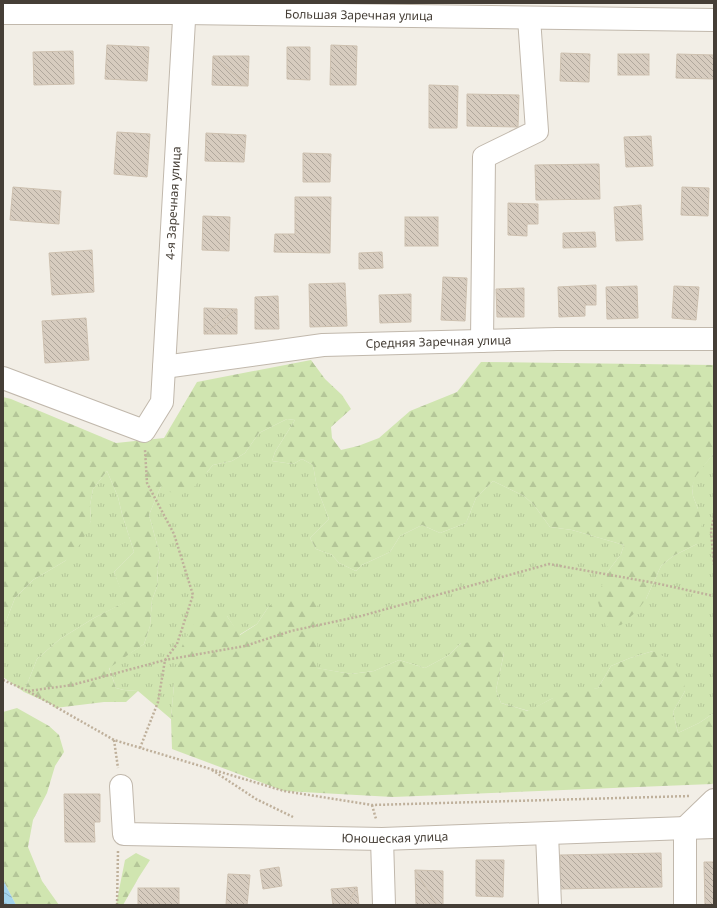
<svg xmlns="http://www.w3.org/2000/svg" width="717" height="908" viewBox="0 0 717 908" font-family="'Noto Sans',sans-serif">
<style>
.grass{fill:url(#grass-tufts)}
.forest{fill:url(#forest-firs)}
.water{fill:url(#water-waves)}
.building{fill:url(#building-back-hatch);stroke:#cec1b0}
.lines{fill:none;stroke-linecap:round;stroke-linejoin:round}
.minor-casing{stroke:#c1b8ac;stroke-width:24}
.path{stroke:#bfb09b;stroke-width:2.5;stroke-dasharray:2 2;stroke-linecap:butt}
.minor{stroke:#fff;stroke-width:22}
.labels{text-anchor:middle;stroke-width:3;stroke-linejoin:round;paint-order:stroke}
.street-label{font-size:12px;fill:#453e36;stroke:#fff}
</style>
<defs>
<pattern id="grass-tufts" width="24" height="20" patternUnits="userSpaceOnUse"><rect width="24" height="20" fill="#d0e5b0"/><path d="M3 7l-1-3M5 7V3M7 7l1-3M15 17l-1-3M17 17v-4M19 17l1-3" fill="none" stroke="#b4c698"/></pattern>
<pattern id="forest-firs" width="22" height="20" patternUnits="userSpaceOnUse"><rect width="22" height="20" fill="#d0e5b0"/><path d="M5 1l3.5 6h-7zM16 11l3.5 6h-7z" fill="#b4c698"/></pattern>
<pattern id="water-waves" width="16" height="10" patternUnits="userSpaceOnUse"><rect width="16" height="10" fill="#a4d4ed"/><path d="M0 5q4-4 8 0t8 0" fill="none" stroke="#87adc1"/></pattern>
<pattern id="building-back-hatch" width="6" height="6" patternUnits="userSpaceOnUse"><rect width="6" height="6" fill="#d7ccbf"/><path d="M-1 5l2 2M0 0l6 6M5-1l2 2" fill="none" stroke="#b0a79c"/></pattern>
</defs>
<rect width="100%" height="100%" fill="#f2eee6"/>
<g class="grass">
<path d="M287,419L295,420L275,452L272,461L293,464L302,459L313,465L317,488L329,519L310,538L316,549L332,555L339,563L356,571L362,565L390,552L400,536L422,525L440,533L466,523L476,498L493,481L524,496L534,505L550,527L572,530L624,545L621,554L606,574L646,599L661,566L673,556L697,544L698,509L693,496L692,488L695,476L714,453V713L699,723L678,733L673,712L685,691L653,651L630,658L611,666L598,688L551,699L529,711L501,703L496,690L504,653L461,643L449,655L425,668L399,660L374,671L351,674L316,668L317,606H269L257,624L239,635L227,616L174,684L171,719L138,691L124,690L116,688L109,667L144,644L150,626L152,600L158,584L157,569L160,555L149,515L161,486L207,472L213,465L232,461L245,453L259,433Z"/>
<path d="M107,471L118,497L122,514L134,552L114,572L126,602L94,618L60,639L37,659L24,692L3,677V629L15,598L33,580L65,561L91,521L90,505L93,489Z"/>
</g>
<g class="forest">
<path d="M311,360L325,379L342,395L351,409L331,427L332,438L341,450L358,446L379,438L410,411L457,392L481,362L714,365V453L696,476L692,488L693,496L698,509L702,524L697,544L673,556L661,566L646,599L637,611L621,625L606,627L597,599L606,574L621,554L624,545L572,530L550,527L534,505L524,496L493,481L476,498L466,523L440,533L422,525L400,536L390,552L362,565L356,571L339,563L332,555L316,549L310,538L329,519L317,488L313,465L302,459L293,464L272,461L275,452L295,420L287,419L259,433L245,453L232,461L213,465L194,487L178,497L161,486L149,515L160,555L157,569L158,584L152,600L150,626L144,644L109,668L116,688L124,690L138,691L126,702H104L55,708L53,705L24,692L37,659L60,639L94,618L125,602L114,572L134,552L122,514L118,497L107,471L93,489L90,505L91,521L82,542L65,561L33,580L15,598L3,629V397L11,399L116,443L164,438L197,382Z"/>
<path d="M284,597H305L323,601L317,606V668L351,674L374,671L399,660L425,668L449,655L461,643L488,641L504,653L496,690L501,703L528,711L551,699L567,692L598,688L611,666L630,658L653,651L673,661L683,674L685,691L673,712L678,733L699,723L714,713V783L712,784L393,797L284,791L172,749L171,719L174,684L182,646L197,617L212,607L227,616L240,635L257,624L269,606Z"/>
<path d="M17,708L49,726L59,735L64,752L55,766L47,793L33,820L28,847L42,881L59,905H16L3,880V712Z"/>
<path d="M136,853L150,860L139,877L123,905H116L125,860Z"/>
</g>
<path class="water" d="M3,880L15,903L16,905H3Z"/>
<g class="building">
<path d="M107,45L149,47L147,81L105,79Z"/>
<path d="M331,45L357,46L356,85H330Z"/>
<path d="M287,47H310V80L287,79Z"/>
<path d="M73,51L74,84L34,85L33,52Z"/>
<path d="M561,53L590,54L589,82L560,81Z"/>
<rect x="618" y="54" width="31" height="21"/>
<path d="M677,54L714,55V79L676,78Z"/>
<path d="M213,56L248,86L212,85Z"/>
<path d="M213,56H249L248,86Z"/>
<path d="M429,85L458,86L457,128H429Z"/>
<path d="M467,94L519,95L518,127L467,126Z"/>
<path d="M117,132L150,134L147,177L114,174Z"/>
<path d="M206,133L246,135L244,162L205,161Z"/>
<path d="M651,136L653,166L626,167L624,137Z"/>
<path d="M303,153L331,154L330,182H303Z"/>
<path d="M599,164L600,199L536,200L535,165Z"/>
<path d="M13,187L61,191L59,224L10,220Z"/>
<path d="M682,187L709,188L708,216L681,215Z"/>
<path d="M295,197H331L330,253L274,252L275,234H295Z"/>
<path d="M508,203L538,204V224H527V236L508,235Z"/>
<path d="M641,205L643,240L616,241L614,207Z"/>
<path d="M203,216L230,217L229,251L202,250Z"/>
<rect x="405" y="217" width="33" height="29"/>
<path d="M595,232L596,247L563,248V233Z"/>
<path d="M92,250L94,292L52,295L49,253Z"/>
<path d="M382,252L383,268L359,269V253Z"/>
<path d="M443,277L467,278L465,321L441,320Z"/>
<path d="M345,283L347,326L310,327L309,284Z"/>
<path d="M596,285V305H585V316L559,317L558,287Z"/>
<path d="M637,286L638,318L607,319L606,287Z"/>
<path d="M674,286L699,287L696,320L672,318Z"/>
<path d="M524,288V317H497L496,289Z"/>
<path d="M411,294V322L380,323L379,295Z"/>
<path d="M278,296L279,329H255V297Z"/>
<path d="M204,308L237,309L204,334Z"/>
<path d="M237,309V334H204Z"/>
<path d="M86,318L89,360L45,363L42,321Z"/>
<path d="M64,794H100V822H94L95,842H65Z"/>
<path d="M661,853L662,887L560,889V855Z"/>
<path d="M476,860H504L503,897L476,896Z"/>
<path d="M704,862H714V905H705Z"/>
<path d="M279,867L282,886L263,889L260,870Z"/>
<path d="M415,870L437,905H416Z"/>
<path d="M415,870L443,871V905H437Z"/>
<path d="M228,874L250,875L247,905H226Z"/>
<path d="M357,887L359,905H347Z"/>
<path d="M357,887L347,905H333L331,889Z"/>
<rect x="138" y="888" width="41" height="17"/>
</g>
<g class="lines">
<defs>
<g id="minor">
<path id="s1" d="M3,13H184L714,20"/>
<path d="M482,341L484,157L537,131L529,18"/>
<path id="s2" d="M164,367L323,345L557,339H714"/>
<path id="s3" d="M3,378L144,431L162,402L185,3"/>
<path id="s4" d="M121,786L124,834L382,839L714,827"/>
<path d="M547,834L550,905"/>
<path d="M382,839L384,905"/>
<path d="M685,905V828L714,800"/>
</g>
</defs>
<use href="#minor" class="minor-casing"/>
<g class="path">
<path d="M714,516L711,531L714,565"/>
<path d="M3,680L28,691L114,740L284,791L372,805L690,796"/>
<path d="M28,691L72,685L165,660L245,646L291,631L361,616L549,564L655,583L714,596"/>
<path d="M114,740L118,768"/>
<path d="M140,748L158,702L165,660L177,644L193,595L174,534L147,483L145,450"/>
<path d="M212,770L256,799L293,817"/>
<path d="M372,805L376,819"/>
<path d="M117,905L118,851"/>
</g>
<use href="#minor" class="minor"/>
</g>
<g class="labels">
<g class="street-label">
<text dy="4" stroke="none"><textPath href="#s1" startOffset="356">Большая Заречная улица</textPath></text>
<text dy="4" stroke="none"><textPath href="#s3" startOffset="384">4-я Заречная улица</textPath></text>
<text dy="4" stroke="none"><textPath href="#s2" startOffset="276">Средняя Заречная улица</textPath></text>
<text dy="4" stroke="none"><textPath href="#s4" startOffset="319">Юношеская улица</textPath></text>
</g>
</g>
<rect width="717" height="908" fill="none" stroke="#453e36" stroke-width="8"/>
</svg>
